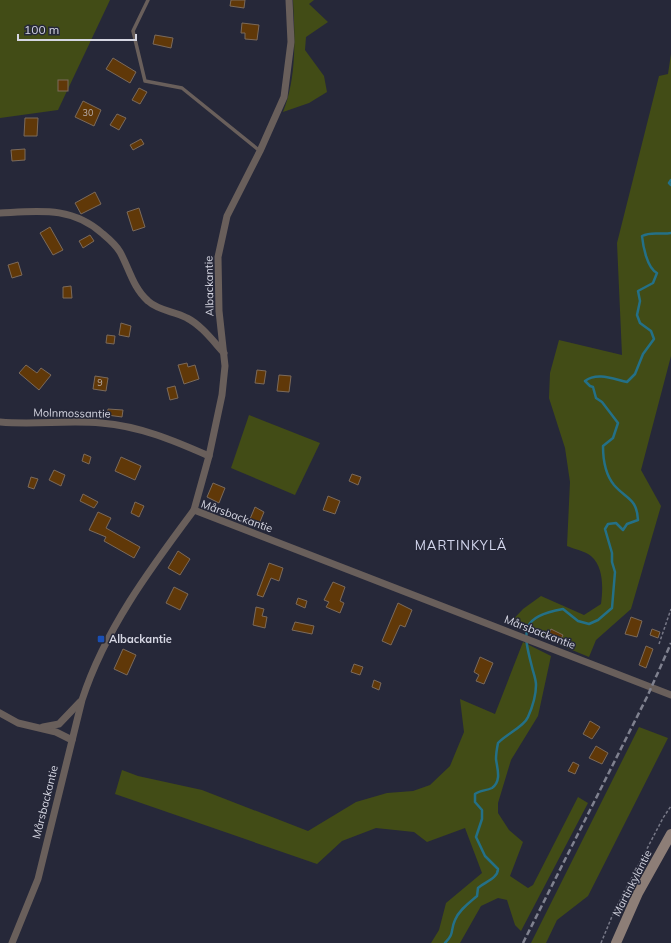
<svg xmlns="http://www.w3.org/2000/svg" width="671" height="943" viewBox="0 0 671 943" font-family="Mulish,sans-serif">
<style>
.green{fill:#424c16}
.lines{fill:none;stroke-linecap:round;stroke-linejoin:round}
.stream{stroke:#247087;stroke-width:2.5}
.building{fill:#603808;stroke:#7b6a5b}
.path{stroke:#777887;stroke-width:1.5;stroke-dasharray:3 2;stroke-linecap:butt}
.lane{stroke:#695f5b;stroke-width:3.5}
.street{stroke:#695f5b;stroke-width:7}
.secondary{stroke:#8d7e77;stroke-width:10}
.rail{stroke:#7f818f;stroke-width:2.5;stroke-dasharray:6 3;stroke-linecap:butt}
.transit-dot{fill:#1a4fb4;stroke:#262839;stroke-width:1.5}
.labels{text-anchor:middle;stroke-width:3;stroke-linejoin:round;paint-order:stroke}
.number-label{font-size:9px;fill:#b8aeac}
.street-label{font-size:11px;fill:#d5d6e2;stroke:#262839}
.poi-label{font-size:11px;font-weight:bold;fill:#d5d6e2;stroke:#262839;text-anchor:start}
.quarter-label{font-size:13px;letter-spacing:1px;fill:#d2d5ec;stroke:#262839}
</style>
<rect width="100%" height="100%" fill="#262839"/>
<g class="green">
<path d="M0,0H110L58,110L0,118Z"/>
<path d="M293,0H314L309,4L328,22L306,37L305,50L324,76L327,92L309,103L283,112C297,77 295,37 293,0Z"/>
<path d="M671,54V356L641,470L661,506L631,609L596,640L589,657L509,624L523,609L541,596L584,615L601,604C603,589 604,567 591,556C585,551 574,549 567,546L570,482L565,448L549,398L550,373L559,340L622,355L617,243L659,76L668,74Z"/>
<path d="M249,415L320,443L295,495L231,468Z"/>
<path d="M523,642L551,656L538,716L511,760L498,803V813L509,830L523,842L510,876L528,888L533,885L578,797L588,803L521,931L515,925L507,900L498,898L481,906L460,943H431L439,930L446,903L482,873L465,828L427,842L414,832L376,828L342,841L317,864L115,794L122,770L138,776L202,790L308,831L356,802L387,793L413,791L430,785L450,766L464,732L460,699L495,714Z"/>
<path d="M639,727L668,738L588,896L557,920L546,943H531Z"/>
</g>
<g class="lines">
<g class="stream">
<path d="M671,180L669,183L671,185"/>
<path d="M445,943C455,933 450,931 455,920C459,910 469,903 477,896L478,888C485,882 498,878 498,869L485,856L476,837L482,819V810L475,802V794C480,790 486,791 492,788C502,781 497,768 496,759C496,753 497,748 498,743C506,734 524,727 528,717C532,708 536,695 536,685C536,679 533,672 532,667C522,629 521,617 563,609L578,621L589,624L598,620L612,608L615,572L612,562V553L605,529L608,524L616,523L623,530L627,524L638,520C637,498 626,499 614,485C605,474 603,459 603,446L613,438L618,423L602,402L596,398L593,387L590,386L585,381C597,372 613,379 627,382L635,374L643,354L654,339L651,331L640,323L637,315L640,301L638,291L653,283L657,273C647,268 643,246 642,236C652,231 660,235 671,233"/>
</g>
</g>
<g class="building">
<path d="M231,0H245L244,8L230,6Z"/>
<path d="M242,23L259,25L257,40L245,39V33H241Z"/>
<path d="M155,35L173,38L171,48L153,44Z"/>
<path d="M113,58L136,72L130,83L106,69Z"/>
<rect x="58" y="80" width="10" height="11"/>
<path d="M139,88L147,92L140,104L132,100Z"/>
<path d="M83,101L101,110L94,126L75,117Z"/>
<path d="M117,114L126,118L119,130L110,125Z"/>
<path d="M25,118H38L37,136H24Z"/>
<path d="M141,139L144,144L133,150L130,145Z"/>
<path d="M25,149V160L12,161L11,150Z"/>
<path d="M95,192L101,204L81,214L75,203Z"/>
<path d="M139,208L145,227L133,231L127,212Z"/>
<path d="M50,227L63,250L53,255L40,233Z"/>
<path d="M90,235L94,241L83,248L79,241Z"/>
<path d="M18,262L22,275L12,278L8,265Z"/>
<path d="M71,286L72,298H63V287Z"/>
<path d="M121,323L131,326L129,337L119,335Z"/>
<path d="M107,335L115,336L114,344L106,343Z"/>
<path d="M187,363L188,367L195,365L199,379L184,384L178,365Z"/>
<path d="M26,365L37,373L41,368L51,375L39,390L19,373Z"/>
<path d="M257,370L266,371L264,384L255,383Z"/>
<path d="M279,375L291,376L289,392L277,391Z"/>
<path d="M95,376L108,378L106,391L93,389Z"/>
<path d="M175,386L178,398L170,400L167,388Z"/>
<path d="M108,409L123,410L122,417L107,415Z"/>
<path d="M84,454L91,457L89,464L82,461Z"/>
<path d="M121,457L141,466L135,480L115,471Z"/>
<path d="M54,470L65,475L61,486L49,480Z"/>
<path d="M352,474L361,477L358,485L349,481Z"/>
<path d="M31,477L38,479L34,489L28,487Z"/>
<path d="M213,483L225,488L219,503L207,497Z"/>
<path d="M83,494L98,502L94,508L80,501Z"/>
<path d="M328,496L340,501L335,514L323,510Z"/>
<path d="M135,502L144,506L139,517L131,513Z"/>
<path d="M255,507L264,512L259,524L250,519Z"/>
<path d="M98,512L111,518L106,528L140,547L134,558L104,541L106,537L89,530Z"/>
<path d="M178,551L190,559L180,575L168,568Z"/>
<path d="M269,563L283,568L279,581L271,578L263,597L257,595Z"/>
<path d="M333,582L345,587L340,601L344,603L340,613L326,607L329,602L324,600Z"/>
<path d="M174,587L188,594L180,610L166,603Z"/>
<path d="M298,598L307,601L305,608L296,604Z"/>
<path d="M398,603L412,610L405,627L400,625L391,645L382,641Z"/>
<path d="M256,607L264,609L262,616L267,617L265,628L253,625Z"/>
<path d="M631,617L642,621L637,637L625,634Z"/>
<path d="M295,622L314,626L312,634L292,630Z"/>
<path d="M551,629L563,635L560,641L548,636Z"/>
<path d="M652,629L660,632L658,638L650,635Z"/>
<path d="M646,646L653,649L646,668L639,665Z"/>
<path d="M123,649L136,655L127,675L114,669Z"/>
<path d="M480,657L493,663L484,684L476,681L479,675L474,672Z"/>
<path d="M354,664L363,667L360,675L351,672Z"/>
<path d="M374,680L381,683L379,690L372,687Z"/>
<path d="M590,721L600,727L592,739L583,734Z"/>
<path d="M596,746L608,753L602,764L589,758Z"/>
<path d="M573,762L579,765L575,774L568,771Z"/>
</g>
<g class="lines">
<g class="path">
<path d="M659,644L671,609"/>
<path d="M601,943L613,914L663,818L671,806"/>
</g>
<path class="lane" d="M148,0L133,31L145,81L182,88L260,151"/>
<g class="street">
<path d="M0,213C39,211 72,206 103,234C109,239 116,245 120,252C129,268 133,288 148,301C159,311 174,311 187,318C201,325 213,341 224,353"/>
<path d="M0,422C34,425 68,420 101,423C140,426 175,441 209,456"/>
<path d="M194,510L209,456L222,395L225,366L219,311L218,257L227,216L260,151L284,97L291,42L289,0"/>
<path d="M0,713L18,723L56,732L72,740"/>
<path d="M43,727L59,724L80,702"/>
<path d="M12,943L38,879L82,700C105,629 150,569 194,510L671,695"/>
</g>
<path class="secondary" d="M616,943L638,893L671,834"/>
<path class="rail" d="M523,943L648,695L671,643"/>
</g>
<rect class="transit-dot" x="97" y="635" width="8" height="8" rx="2"/>
<g class="labels">
<g class="number-label">
<text x="88" y="116">30</text>
<text x="100" y="386">9</text>
</g>
<g class="street-label">
<text transform="translate(209 286) rotate(-91)" y="4">Albackantie</text>
<text transform="translate(72 413) rotate(1)" y="4">Molnmossantie</text>
<text transform="translate(237 516) rotate(20)" y="4">Mårsbackantie</text>
<text transform="translate(540 632) rotate(21)" y="4">Mårsbackantie</text>
<text transform="translate(45 802) rotate(-76)" y="4">Mårsbackantie</text>
<text transform="translate(632 883) rotate(-63)" y="4">Martinkyläntie</text>
</g>
<g class="poi-label">
<text x="109" y="643">Albackantie</text>
</g>
<g class="quarter-label">
<text x="461" y="550">MARTINKYLÄ</text>
</g>
</g>
<path d="M18 34v6h118v-6" fill="none" stroke="#d5d6e2" stroke-width="2"/>
<text x="24" y="34" font-size="12" fill="#d5d6e2" stroke="#262839" stroke-width="3" paint-order="stroke">100 m</text>
</svg>
